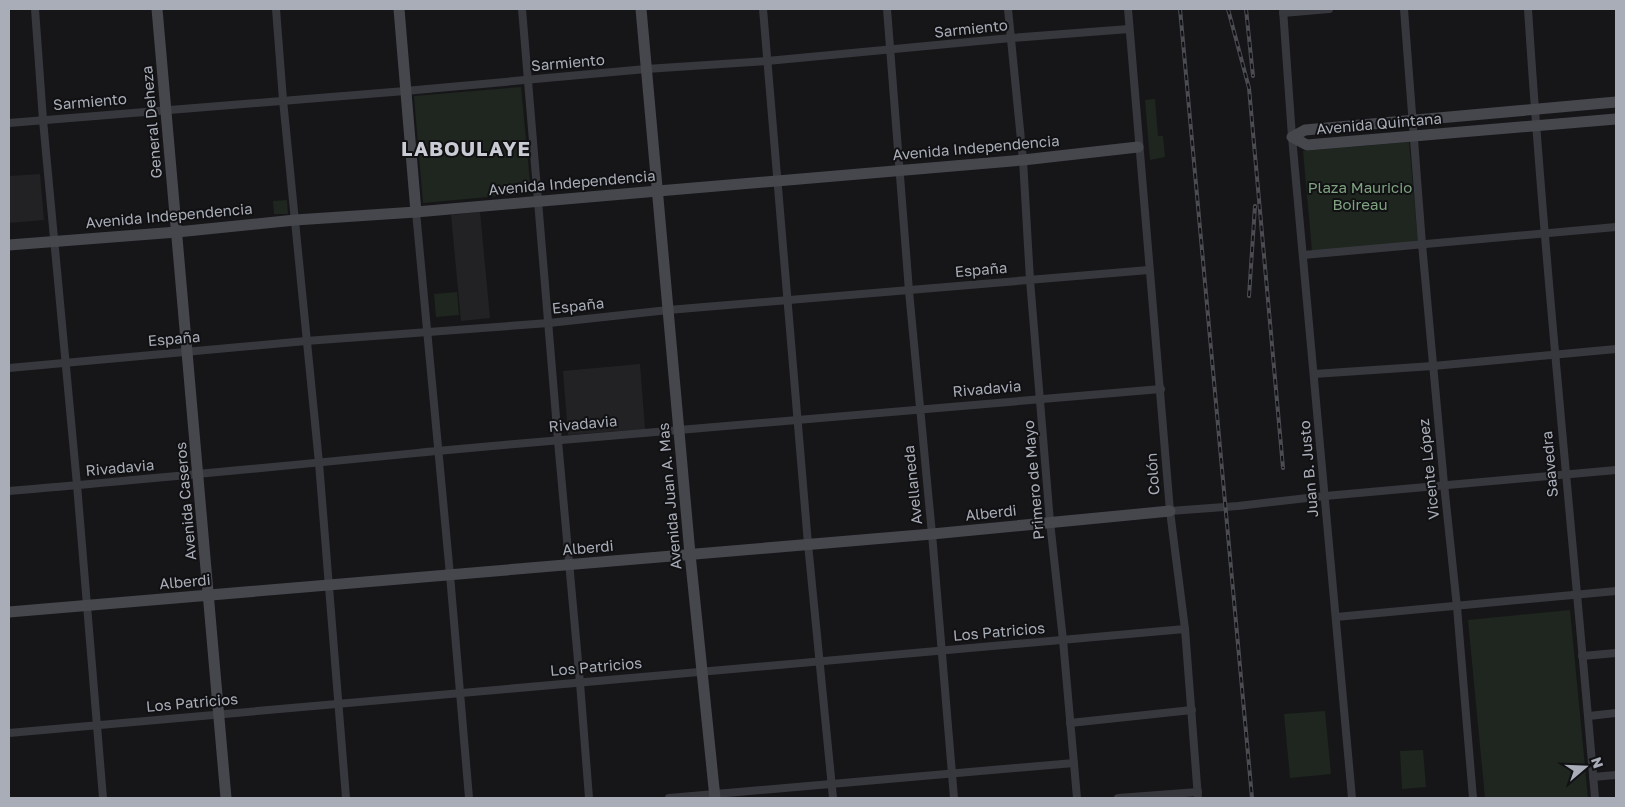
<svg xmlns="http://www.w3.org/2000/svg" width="1625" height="807" viewBox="0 0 1625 807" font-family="'Golos Text',sans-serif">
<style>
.built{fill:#222225}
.green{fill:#1e261f}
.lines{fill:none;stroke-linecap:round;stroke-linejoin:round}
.street{stroke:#37383d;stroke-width:8}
.secondary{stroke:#45474d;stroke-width:11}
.rail-casing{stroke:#4a4c52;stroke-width:4}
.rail{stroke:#111113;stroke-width:2;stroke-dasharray:5.5;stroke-linecap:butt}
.labels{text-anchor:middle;stroke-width:4;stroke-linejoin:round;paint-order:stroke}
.street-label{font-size:15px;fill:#a8adb8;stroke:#111113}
.park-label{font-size:15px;fill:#7fa381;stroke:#111113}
.district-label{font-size:20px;font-weight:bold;letter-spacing:1px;fill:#c9ccd4;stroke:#111113}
</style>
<rect width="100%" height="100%" fill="#161618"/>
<g class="built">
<path d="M40,174L44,220L9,223V176Z"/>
<path d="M480,212L490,318L461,321L451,215Z"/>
<path d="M640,364L645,429L568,435L563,371Z"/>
</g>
<g class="green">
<path d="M521,87L531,193L423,203L414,96Z"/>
<path d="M1155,99L1158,136H1163L1165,157L1150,160L1145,100Z"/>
<path d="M1409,142L1418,242L1312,251L1303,151Z"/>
<path d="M287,200L288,214H274L273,201Z"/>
<path d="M457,292L459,315L436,317L434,294Z"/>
<path d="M1570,610L1588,798H1485L1468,620Z"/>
<path d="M1325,711L1331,774L1290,778L1284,714Z"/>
<path d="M1423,750L1426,787L1402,789L1400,751Z"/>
</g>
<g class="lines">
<g class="street">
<path d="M35,9L43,120L77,485L103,798"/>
<path d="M276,9L283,100L319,463L346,798"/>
<path d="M522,9L558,441L580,683L589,798"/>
<path d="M763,9L808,544L833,798"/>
<path d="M887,9L909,291L932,534L954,798"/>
<path d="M1008,9L1023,160L1030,280L1050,522L1063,640L1077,798"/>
<path d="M1128,9L1170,511L1185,629L1198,798"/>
<path d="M1283,9L1292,137L1352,798"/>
<path d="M1404,9L1422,244L1444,484L1457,607L1473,798"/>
<path d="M1528,9C1545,272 1573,535 1595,798"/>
<path d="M1283,13L1329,9"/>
<path d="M9,123L405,91L646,69L767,61L1011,38L1129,29"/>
<path d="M416,212L450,575L469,798"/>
<path d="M1303,255L1616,227"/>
<path d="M9,368L306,341L549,323L668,310L1149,270"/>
<path d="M1314,374L1433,366L1616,349"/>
<path d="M9,491C152,479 294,465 437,451C678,429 919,408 1161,389"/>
<path d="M1170,511L1238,506L1325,496L1616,470"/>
<path d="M1336,617L1616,591"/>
<path d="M1582,656L1616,653"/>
<path d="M1589,716L1616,713"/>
<path d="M1070,723L1192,710"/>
<path d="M9,733L1185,629"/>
<path d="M1593,777L1616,775"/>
<path d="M669,798L1074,763"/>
<path d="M1118,798L1198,792"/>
</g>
<g class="secondary">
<path d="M157,9L226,798"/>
<path d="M399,9L416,212"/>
<path d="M641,9L690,554L715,798"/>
<path d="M1616,102L1305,130L1292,137L1307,145L1616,119"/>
<path d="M9,245L177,232L295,220L416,212L658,191L1023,160L1138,147"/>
<path d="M9,612L932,534L1170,511"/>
</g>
<defs>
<g id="rail">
<path d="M1180,9L1252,798"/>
<path d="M1228,9L1249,88L1283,468"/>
<path d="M1246,9L1253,76"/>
<path d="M1249,296L1255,206"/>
</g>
</defs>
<use href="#rail" class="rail-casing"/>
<use href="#rail" class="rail"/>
</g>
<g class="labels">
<g class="street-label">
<text transform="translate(971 29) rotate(-6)" y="5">Sarmiento</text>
<text transform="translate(568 63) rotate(-5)" y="5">Sarmiento</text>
<text transform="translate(90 102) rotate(-5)" y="5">Sarmiento</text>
<text transform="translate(152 122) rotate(-95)" y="5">General Deheza</text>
<text transform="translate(1379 124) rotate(-5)" y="5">Avenida Quintana</text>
<text transform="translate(976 148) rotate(-5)" y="5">Avenida Independencia</text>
<text transform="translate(572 183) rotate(-5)" y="5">Avenida Independencia</text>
<text transform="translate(169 216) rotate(-5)" y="5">Avenida Independencia</text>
<text transform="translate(981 270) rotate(-5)" y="5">España</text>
<text transform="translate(578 306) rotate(-6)" y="5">España</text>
<text transform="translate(174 339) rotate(-5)" y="5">España</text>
<text transform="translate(987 389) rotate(-5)" y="5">Rivadavia</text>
<text transform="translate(583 424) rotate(-5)" y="5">Rivadavia</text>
<text transform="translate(1550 464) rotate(-95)" y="5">Saavedra</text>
<text transform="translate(120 468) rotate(-5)" y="5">Rivadavia</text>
<text transform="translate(1309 469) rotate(-95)" y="5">Juan B. Justo</text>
<text transform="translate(1429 469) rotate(-96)" y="5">Vicente López</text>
<text transform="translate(1153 474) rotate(-94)" y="5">Colón</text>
<text transform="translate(1034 480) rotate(-95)" y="5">Primero de Mayo</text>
<text transform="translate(913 485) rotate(-96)" y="5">Avellaneda</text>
<text transform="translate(670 496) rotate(-95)" y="5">Avenida Juan A. Mas</text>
<text transform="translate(186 501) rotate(-95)" y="5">Avenida Caseros</text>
<text transform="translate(991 513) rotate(-6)" y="5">Alberdi</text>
<text transform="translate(588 548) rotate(-5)" y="5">Alberdi</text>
<text transform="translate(185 582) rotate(-5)" y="5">Alberdi</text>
<text transform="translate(999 632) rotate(-5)" y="5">Los Patricios</text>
<text transform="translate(596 667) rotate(-5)" y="5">Los Patricios</text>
<text transform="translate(192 703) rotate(-5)" y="5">Los Patricios</text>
</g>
<g class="park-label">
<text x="1360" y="193">Plaza Mauricio<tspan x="1360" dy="17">Boireau</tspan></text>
</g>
<g class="district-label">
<text x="466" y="156">LABOULAYE</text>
</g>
</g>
<rect width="1625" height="807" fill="none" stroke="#a8adb8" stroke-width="20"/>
<g transform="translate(1585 767) rotate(71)" stroke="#111113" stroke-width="4" paint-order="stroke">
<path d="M0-4L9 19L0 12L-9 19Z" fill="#a8adb8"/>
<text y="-8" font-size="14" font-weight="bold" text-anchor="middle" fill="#a8adb8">N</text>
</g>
</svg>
